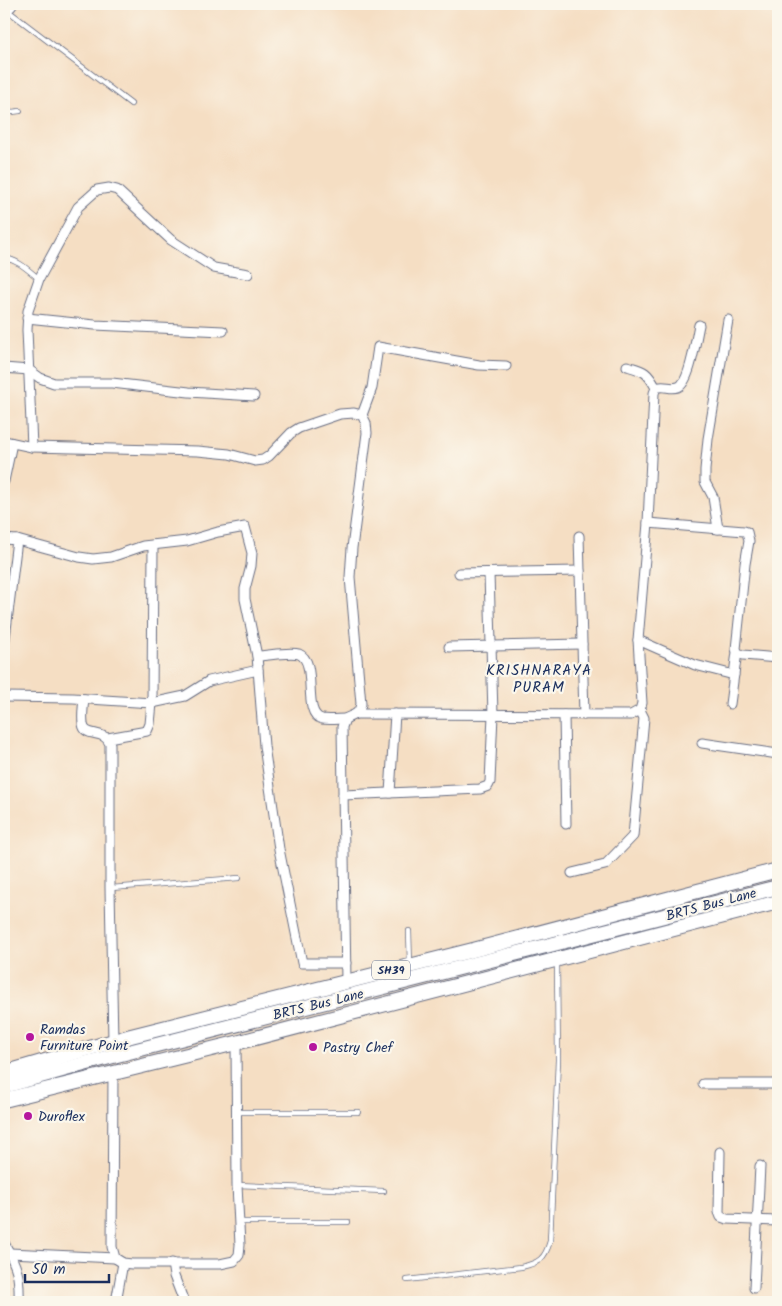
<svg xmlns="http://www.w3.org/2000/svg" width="782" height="1306" viewBox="0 0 782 1306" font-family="Kalam,sans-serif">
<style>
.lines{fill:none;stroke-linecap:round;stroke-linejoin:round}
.lane-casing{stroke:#676c81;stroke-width:6}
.street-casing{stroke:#676c81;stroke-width:11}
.primary-casing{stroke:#676c81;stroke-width:16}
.lane{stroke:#fff;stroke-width:4.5}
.street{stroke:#fff;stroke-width:9}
.primary{stroke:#fff;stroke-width:14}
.poi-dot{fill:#b5179e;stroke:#fbf7ec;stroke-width:2}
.labels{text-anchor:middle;stroke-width:4.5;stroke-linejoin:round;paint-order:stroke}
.shield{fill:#fbf7ec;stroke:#5e6b89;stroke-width:1}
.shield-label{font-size:12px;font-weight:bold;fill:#1b2f5e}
.street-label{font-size:14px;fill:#1b2f5e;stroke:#fbf7ec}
.poi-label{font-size:14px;fill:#1b2f5e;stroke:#fbf7ec;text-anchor:start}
.neighbourhood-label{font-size:15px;letter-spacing:1px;fill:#1b2f5e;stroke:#fbf7ec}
</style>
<rect width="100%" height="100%" fill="#fbf7ec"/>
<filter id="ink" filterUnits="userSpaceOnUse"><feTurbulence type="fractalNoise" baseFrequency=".02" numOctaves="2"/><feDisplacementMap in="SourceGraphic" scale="10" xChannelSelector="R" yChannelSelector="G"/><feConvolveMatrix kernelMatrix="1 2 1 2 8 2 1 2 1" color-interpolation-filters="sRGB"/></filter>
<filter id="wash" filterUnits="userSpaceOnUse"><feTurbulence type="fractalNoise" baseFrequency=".0096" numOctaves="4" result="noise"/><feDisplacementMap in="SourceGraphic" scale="20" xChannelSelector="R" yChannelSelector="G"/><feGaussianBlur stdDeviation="1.12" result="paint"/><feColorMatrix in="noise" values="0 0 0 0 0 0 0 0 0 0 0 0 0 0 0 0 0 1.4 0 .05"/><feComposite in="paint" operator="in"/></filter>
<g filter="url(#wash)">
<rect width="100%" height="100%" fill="#f5dec3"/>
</g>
<g filter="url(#ink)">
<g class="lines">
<defs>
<g id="lane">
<path d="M7,10L131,104"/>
<path d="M4,113L20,111"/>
<path d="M4,258C18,260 27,269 38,278"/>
<path d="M111,888L239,878"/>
<path d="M409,931L410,964"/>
<path d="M237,1112H358"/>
<path d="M237,1185L384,1191"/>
<path d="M239,1222H348"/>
<path d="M407,1280L521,1267C539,1263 545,1259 550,1241L558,1060L557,963"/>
</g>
<g id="street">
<path d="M248,274L214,268L171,240L117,190L109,188L97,190L78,207L39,279L28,311L27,330L32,447L198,451L229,454L255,461L263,460L269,456L291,433L299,428L340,414L354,413L362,415L366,423L367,433L352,548L350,577L361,704C359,715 354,714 345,719L342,727L346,981"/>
<path d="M27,318L95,325L223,331"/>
<path d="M627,366C644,371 647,371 656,388"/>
<path d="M4,368L29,370L40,378L54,383H112L189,392L254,396"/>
<path d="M362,415L372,388L378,347L479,365L506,366"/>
<path d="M4,441L32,447"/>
<path d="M4,481L12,443"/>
<path d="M648,523L744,531L747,532L749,541L745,564L736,649L739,654L743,655L778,658"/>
<path d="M718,529L713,497L705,482V470L708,439L728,320"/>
<path d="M579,536L584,715"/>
<path d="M4,539L17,540L4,646"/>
<path d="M17,540L79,557L93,559L111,557L143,546L187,541L218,532L245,527L252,553L251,566L245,589V599L257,656L264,746L279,849L302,963H346"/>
<path d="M459,573L580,571"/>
<path d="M638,640L695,665L734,675"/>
<path d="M449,647L582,644"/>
<path d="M257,656C267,656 289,651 299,654C319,662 301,714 322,719C329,720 338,719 345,719"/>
<path d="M4,697L73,698L152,703L185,696L209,681L258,670"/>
<path d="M84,699C83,707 82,716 83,724C85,739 104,728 110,744V888L113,1041"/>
<path d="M730,704L737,652"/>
<path d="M357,714L631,715L640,710L642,703L638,640L648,523L654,393L656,388C664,384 670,390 678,387C690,383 696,338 699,325"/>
<path d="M564,715L566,824"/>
<path d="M108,738L147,731L150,724L152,703L153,545"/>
<path d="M702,743L778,754"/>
<path d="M390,793L395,714"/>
<path d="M343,795L480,789L488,786L490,782L493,715L489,573"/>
<path d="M572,873L605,865L633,836L644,718L640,710"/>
<path d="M113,1072L112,1247L115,1258L123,1263L132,1264H220L234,1261L239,1255L240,1245L237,1185L236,1043"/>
<path d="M703,1084H778"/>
<path d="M720,1152L719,1212L721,1217L727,1219L778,1221"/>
<path d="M4,1243C17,1266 20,1275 19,1302"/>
<path d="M10,1253L115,1258"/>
<path d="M172,1263L174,1276L184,1302"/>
<path d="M754,1288L760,1166"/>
<path d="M116,1302L123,1263"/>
</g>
<g id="primary">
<path d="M4,10L10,4"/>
<path d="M4,1073L131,1036L473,950L778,870"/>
<path d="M4,1086L113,1056L778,887"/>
<path d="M4,1100L236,1043L778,902"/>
</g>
</defs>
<use href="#lane" class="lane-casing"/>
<use href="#street" class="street-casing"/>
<use href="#primary" class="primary-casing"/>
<use href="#lane" class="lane"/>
<use href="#street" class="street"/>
<use href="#primary" class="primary"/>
</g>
</g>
<g class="poi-dot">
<circle cx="30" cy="1037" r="5"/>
<circle cx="313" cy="1047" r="5"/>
<circle cx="28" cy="1116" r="5"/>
</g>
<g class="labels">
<rect class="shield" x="372" y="960.5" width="38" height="19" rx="4"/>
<g class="shield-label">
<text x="391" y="974">SH39</text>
</g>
<g class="street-label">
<text transform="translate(711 904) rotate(-15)" y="5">BRTS Bus Lane</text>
<text transform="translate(318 1004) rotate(-14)" y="5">BRTS Bus Lane</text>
</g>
<g class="poi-label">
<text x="40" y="1034">Ramdas<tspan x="40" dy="16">Furniture Point</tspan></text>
<text x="323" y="1052">Pastry Chef</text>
<text x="38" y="1121">Duroflex</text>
</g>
<g class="neighbourhood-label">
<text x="539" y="675">KRISHNARAYA<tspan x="539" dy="17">PURAM</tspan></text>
</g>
</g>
<rect width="782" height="1306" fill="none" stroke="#fbf7ec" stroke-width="20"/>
<path d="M25 1274v8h84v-8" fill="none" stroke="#1b2f5e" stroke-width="2.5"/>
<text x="32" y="1274" font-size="15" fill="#1b2f5e" stroke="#fbf7ec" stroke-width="4" paint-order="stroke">50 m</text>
</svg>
